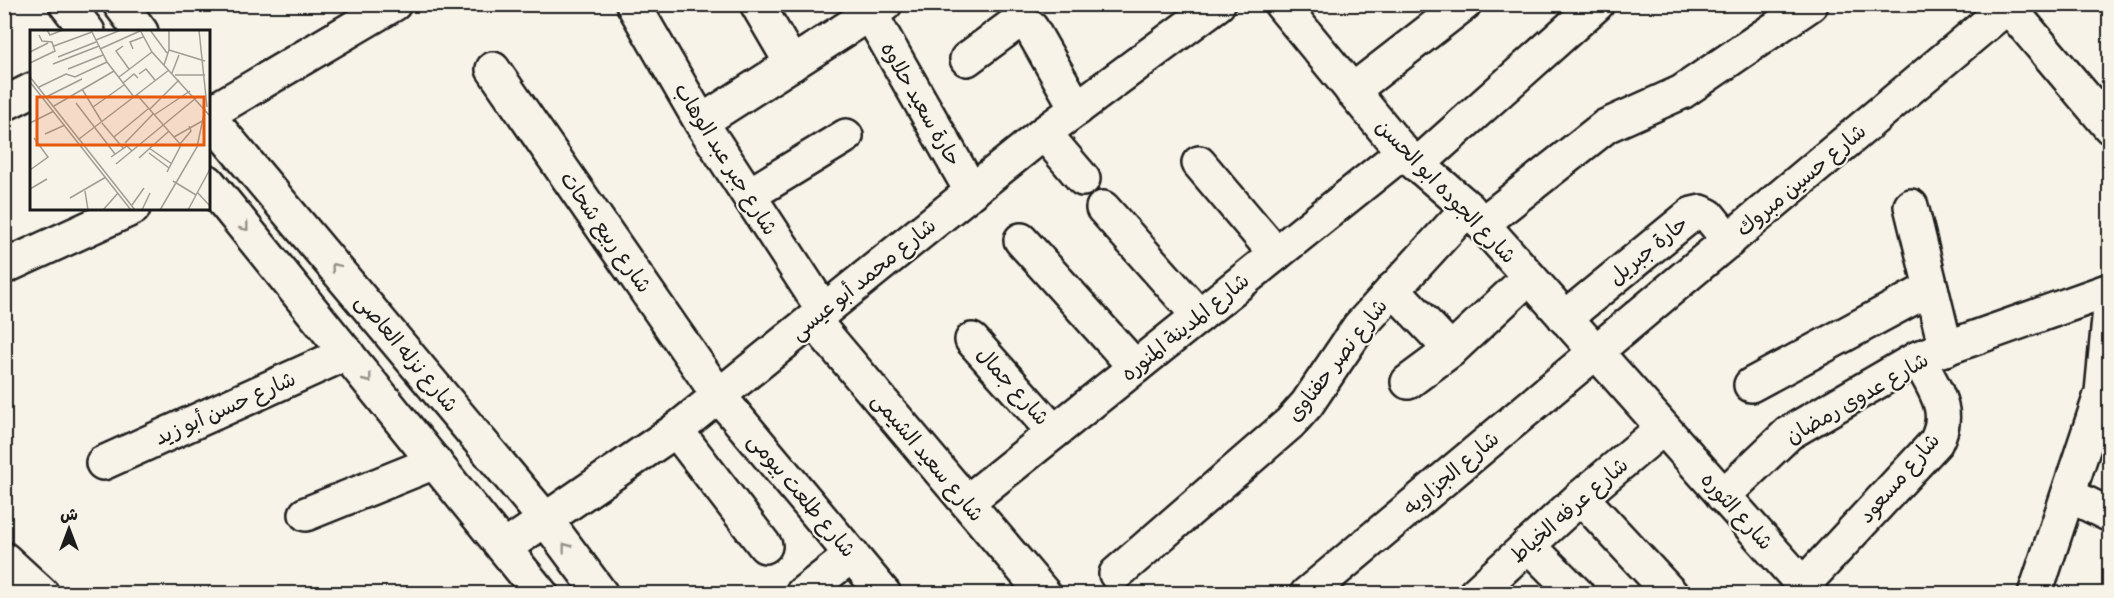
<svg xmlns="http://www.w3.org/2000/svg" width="2114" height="598" viewBox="0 0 2114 598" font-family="Pangolin,'Playpen Sans Arabic',sans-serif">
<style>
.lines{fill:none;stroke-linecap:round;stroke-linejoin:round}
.minor-casing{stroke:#1c1c1c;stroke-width:38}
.minor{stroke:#f7f3e8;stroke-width:33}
.oneway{stroke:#94928c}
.labels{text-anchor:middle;stroke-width:4.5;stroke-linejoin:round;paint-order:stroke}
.street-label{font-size:21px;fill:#1c1c1c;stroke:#f7f3e8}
.inset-road{fill:none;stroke:#9f9d96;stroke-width:1.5}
.view{fill:#e8590c;fill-opacity:0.15;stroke:#e8590c;stroke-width:3}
.inset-edge{fill:none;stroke:#1c1c1c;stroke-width:3}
</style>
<rect width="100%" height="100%" fill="#f7f3e8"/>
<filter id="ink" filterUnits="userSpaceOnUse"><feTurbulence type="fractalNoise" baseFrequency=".0167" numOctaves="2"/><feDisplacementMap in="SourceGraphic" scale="12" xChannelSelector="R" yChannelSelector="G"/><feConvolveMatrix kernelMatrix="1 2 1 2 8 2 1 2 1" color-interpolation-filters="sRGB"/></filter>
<g filter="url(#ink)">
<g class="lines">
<defs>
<g id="minor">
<path d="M66,4L88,32"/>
<path d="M120,4L141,32"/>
<path d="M633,4L701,122L824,311"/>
<path d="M757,4L792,64"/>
<path d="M1281,4L1403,152L1468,208L1811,594"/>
<path d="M2006,4L2110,127"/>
<path d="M871,15L972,192"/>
<path d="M967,59L1013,25L1022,23L1031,28L1077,109"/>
<path d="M493,69L719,396L884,594"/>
<path d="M1352,91L1464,4"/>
<path d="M4,104L32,90"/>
<path d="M208,114L394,4"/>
<path d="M208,116L546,520L601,594"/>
<path d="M701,122L885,4"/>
<path d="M1044,133L1083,179"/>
<path d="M1199,163L1276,254"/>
<path d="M1417,165L1597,4"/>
<path d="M208,182L541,594"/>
<path d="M749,195L846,136"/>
<path d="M1911,206L1946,349"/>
<path d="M1103,208L1199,316"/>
<path d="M1482,224L1606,126L1682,92L1811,4"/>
<path d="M1021,240L1135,367"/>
<path d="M4,267L133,208"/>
<path d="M1393,289L1451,350"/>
<path d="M1565,318L1692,214L1701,212L1709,216L1729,241"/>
<path d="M813,320L1044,594"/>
<path d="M972,340L1054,432"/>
<path d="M1408,382L1451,350L1529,277"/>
<path d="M1751,385L1931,288"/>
<path d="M676,430L765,546"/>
<path d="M103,463L347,353"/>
<path d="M2069,495L2110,515"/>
<path d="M1723,496L1789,433L1918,358L2110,290"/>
<path d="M1581,497L1671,594"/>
<path d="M967,502L1403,152"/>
<path d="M306,514L435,462"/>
<path d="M1528,545L1577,594"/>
<path d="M504,548L676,430L1044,133L1218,4"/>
<path d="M4,559L42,594"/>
<path d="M1116,574L1290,423L1307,404L1359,327L1468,208"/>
<path d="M1803,585L1936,442C1953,409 1933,388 1918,358"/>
<path d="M802,594L852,555"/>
<path d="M1307,594L2008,6"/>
<path d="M1475,594L1581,497L1663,428"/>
<path d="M2035,594L2102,392L2110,308"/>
</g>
</defs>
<use href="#minor" class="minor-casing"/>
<use href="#minor" class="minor"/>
</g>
<defs><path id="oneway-chevron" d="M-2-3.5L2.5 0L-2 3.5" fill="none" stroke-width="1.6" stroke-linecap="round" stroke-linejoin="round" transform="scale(1.5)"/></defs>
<g class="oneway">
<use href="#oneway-chevron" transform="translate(245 227) rotate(51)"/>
<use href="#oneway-chevron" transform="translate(335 267) rotate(-130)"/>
<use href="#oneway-chevron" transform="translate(368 379) rotate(51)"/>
<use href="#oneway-chevron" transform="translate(566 547) rotate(-127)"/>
</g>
</g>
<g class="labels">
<g class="street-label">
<text transform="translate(921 104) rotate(60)" y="7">حارة سعيد حلاوه</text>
<text transform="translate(726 159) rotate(58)" y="7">شارع جبر عبد الوهاب</text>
<text transform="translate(1801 180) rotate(-40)" y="7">شارع حسين مبروك</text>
<text transform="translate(1446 191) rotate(46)" y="7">شارع الجوده ابو الحسن</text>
<text transform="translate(606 232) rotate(55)" y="7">شارع ربيع شحات</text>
<text transform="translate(1648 250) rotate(-39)" y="7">حارة جبريل</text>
<text transform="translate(863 279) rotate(-39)" y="7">شارع محمد أبو عيسى</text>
<text transform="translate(1185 327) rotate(-39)" y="7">شارع المدينة المنوره</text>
<text transform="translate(407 353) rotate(50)" y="7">شارع نزله العاصى</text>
<text transform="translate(1337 360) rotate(-52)" y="7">شارع نصر حفناوى</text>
<text transform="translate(1013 386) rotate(48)" y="7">شارع جمال</text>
<text transform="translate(1857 398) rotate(-30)" y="7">شارع عدوى رمضان</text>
<text transform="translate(225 408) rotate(-24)" y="7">شارع حسن أبو زيد</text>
<text transform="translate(928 457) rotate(50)" y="7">شارع سعيد الشيمى</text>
<text transform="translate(1451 473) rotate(-40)" y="7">شارع الجزاويه</text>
<text transform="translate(1899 478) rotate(-49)" y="7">شارع مسعود</text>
<text transform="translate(802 495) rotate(50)" y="7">شارع طلعت بيومى</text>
<text transform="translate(1569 510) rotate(-41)" y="7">شارع عرفه الخياط</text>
<text transform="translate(1737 511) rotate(48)" y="7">شارع الثوره</text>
</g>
</g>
<g transform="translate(30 30)">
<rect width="180" height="180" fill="#f7f3e8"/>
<path class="inset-road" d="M17,0L20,5L33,0M61,0L77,32L104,67M110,0L122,22L180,86M120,0L137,23M169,0L177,77M66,10L91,0M24,16L62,2M93,16L86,21L99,39M70,19L110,1M103,19L100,12L113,7M139,20L175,31M0,22L18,13M28,27L66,12M0,33L25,21L22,12L12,11L9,5M23,34L69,16M134,35L139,20V0M38,39L73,25M142,43L149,25M109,44L116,39L125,50M145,45H175M0,47L105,180M89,47L122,22M0,52L101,180M93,53L104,44L108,48M9,57L36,44L45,47L77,32M52,59L72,92M107,65L151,115L137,142M16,67L52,49M46,73L85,124M24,76L84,41M63,77L94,55M119,80L149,50M124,85L160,61M0,93L24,81M72,93L93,118M15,104L35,95M84,107L118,79M144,107L174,90M49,109L139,40M95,113L123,84M150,114L161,101L159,96M119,118L142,134M119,123L139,138M81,127L97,116L102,121M109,128L139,101M86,134L166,68M0,140L18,127L4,108M143,151L166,165M0,159L17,149M55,161L58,180M167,162L180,176M40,168L76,147M102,175L114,158M73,180L88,163M112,180L120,163M130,180L167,117L175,79M158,180L180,139"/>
<path class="view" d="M7,67H174V115H7Z"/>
<rect width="180" height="180" class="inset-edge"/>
</g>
<rect width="2114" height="598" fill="none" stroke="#f7f3e8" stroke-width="24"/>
<rect x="12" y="12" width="2090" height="574" fill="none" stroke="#1c1c1c" stroke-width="2" filter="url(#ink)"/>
<g transform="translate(69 529)" stroke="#f7f3e8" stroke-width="4.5" paint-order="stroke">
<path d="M0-4.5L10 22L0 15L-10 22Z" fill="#1c1c1c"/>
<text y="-9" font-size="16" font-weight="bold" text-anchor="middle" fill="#1c1c1c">ش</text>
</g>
</svg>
